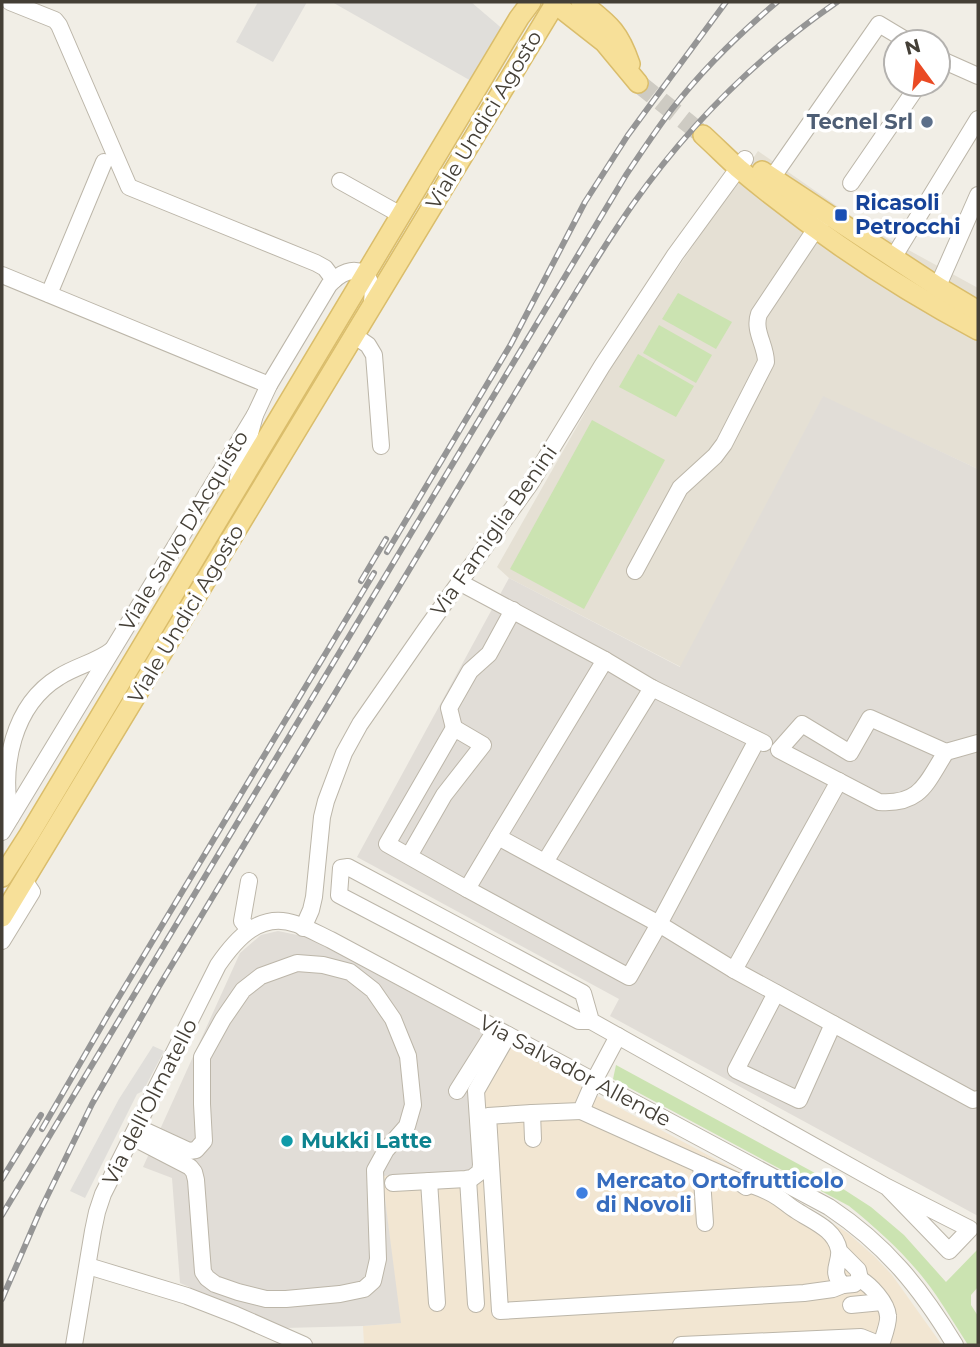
<svg xmlns="http://www.w3.org/2000/svg" width="980" height="1347" viewBox="0 0 980 1347" font-family="Montserrat,sans-serif">
<style>
.residential{fill:#e5e0d4}
.commercial{fill:#f2e6d2}
.industrial{fill:#e1ddd7}
.green{fill:#cbe3b1}
.parking{fill:#e0deda}
.lines{fill:none;stroke-linecap:round;stroke-linejoin:round}
.major-tunnel{stroke:#cecbc3;stroke-width:19;stroke-dasharray:19 10;stroke-linecap:butt}
.minor-casing{stroke:#bcb6a9;stroke-width:18}
.major-casing{stroke:#dabd6b;stroke-width:22}
.minor{stroke:#fff;stroke-width:16}
.major{stroke:#f7e099;stroke-width:19}
.rail-casing{stroke:#959595;stroke-width:6}
.rail{stroke:#fff;stroke-width:3.5;stroke-dasharray:10;stroke-linecap:butt}
.service-dot{fill:#5c6f8a;stroke:#fff;stroke-width:2.5}
.transit-dot{fill:#1a4fb4;stroke:#fff;stroke-width:2.5}
.culture-dot{fill:#0f9aa8;stroke:#fff;stroke-width:2.5}
.shop-dot{fill:#3f7fe0;stroke:#fff;stroke-width:2.5}
.labels{text-anchor:middle;stroke-width:7;stroke-linejoin:round;paint-order:stroke}
.street-label{font-size:21px;fill:#443f36;stroke:#fff}
.service-label{font-size:21px;font-weight:bold;fill:#4e5e75;stroke:#fff;text-anchor:end}
.transit-label{font-size:21px;font-weight:bold;fill:#164399;stroke:#fff;text-anchor:start}
.culture-label{font-size:21px;font-weight:bold;fill:#0d838f;stroke:#fff;text-anchor:start}
.shop-label{font-size:21px;font-weight:bold;fill:#366cbe;stroke:#fff;text-anchor:start}
</style>
<rect width="100%" height="100%" fill="#f1eee6"/>
<path class="residential" d="M758,151L870,229L978,288V469L823,397L681,667L509,578L497,567L616,358Z"/>
<path class="commercial" d="M498,1039L601,1098L813,1211L848,1233L875,1257L892,1275L942,1345H364L363,1326L400,1323L382,1175L469,1170L467,1090Z"/>
<g class="industrial">
<path d="M823,396L978,469V1216L610,1016L619,999L357,857L509,578L680,667Z"/>
<path d="M278,931L307,937L498,1039L467,1090L486,1184L469,1170L382,1176L401,1323L363,1326L284,1328L180,1283L172,1178L143,1167L240,953L261,935Z"/>
</g>
<g class="green">
<path d="M678,293L732,322L716,349L662,319Z"/>
<path d="M659,325L712,355L696,383L643,353Z"/>
<path d="M638,354L694,386L676,417L619,387Z"/>
<path d="M592,420L665,460L584,609L510,569Z"/>
<path d="M616,1065L837,1185L871,1207L904,1235L946,1282L978,1249V1287L971,1295V1305L978,1316V1345H968C957,1328 947,1311 936,1295C912,1260 881,1232 849,1206L613,1079Z"/>
</g>
<g class="parking">
<path d="M258,2H307L273,62L236,42Z"/>
<path d="M332,2H471L505,31L473,82Z"/>
<path d="M153,1046L164,1051L143,1091L137,1094L85,1198L70,1191L119,1099Z"/>
</g>
<g class="lines">
<path class="major-tunnel" d="M638,83L703,135"/>
<defs>
<g id="minor">
<path d="M10,2L55,20L59,25L129,187L316,263L325,268L334,280"/>
<path d="M938,61L942,60L978,76"/>
<path d="M772,178L879,24L909,42"/>
<path d="M340,181L401,215"/>
<path d="M851,183L919,84"/>
<path d="M893,258L978,119"/>
<path d="M2,275L269,385"/>
<path d="M49,294L104,162"/>
<path d="M934,295L978,195"/>
<path d="M355,336L368,345L374,355L381,446"/>
<path d="M238,478L255,415L269,385L329,285C353,258 379,272 371,308"/>
<path d="M635,571L680,488L715,456L724,444L766,362C766,345 753,331 759,314L821,221"/>
<path d="M459,582L605,660L652,688L764,743"/>
<path d="M605,660L498,837L659,924L734,970L973,1100L978,1099"/>
<path d="M454,728L449,708L470,671L489,654L513,610"/>
<path d="M946,752C926,783 921,805 879,802L779,750L802,724L850,753L870,718L946,752L978,743"/>
<path d="M11,817C0,767 13,705 59,677C76,666 97,662 112,650"/>
<path d="M2,832L255,415"/>
<path d="M409,856L444,795L483,745L454,728L387,844L467,889L498,837"/>
<path d="M545,862L652,688"/>
<path d="M249,881L242,921L249,930"/>
<path d="M467,889L629,977L659,924L757,740"/>
<path d="M303,928L311,910L314,897L322,817L326,801L344,753L360,724L426,629L530,484L602,366L675,255L745,159"/>
<path d="M2,941L32,892L24,880"/>
<path d="M734,970L839,781"/>
<path d="M776,993L736,1070L799,1100L833,1024"/>
<path d="M591,1021L583,993L348,867L341,868L339,895L579,1021H591L887,1187L970,1229L949,1251L887,1187"/>
<path d="M457,1091L496,1029"/>
<path d="M581,1111L701,1165L705,1223"/>
<path d="M532,1113L581,1111L594,1081L618,1036"/>
<path d="M132,1137L190,1167L194,1172L196,1180L203,1272L207,1278L215,1284L238,1292L266,1299H286L340,1294L364,1289L373,1281L378,1259L375,1170L386,1150L407,1126L413,1105L408,1056L393,1019L373,990L350,972L323,965L297,963L261,976L243,990L223,1019L202,1057V1104L204,1141L196,1150L189,1151L137,1127"/>
<path d="M533,1139L532,1113L488,1116L500,1311L804,1293L833,1289L843,1285"/>
<path d="M701,1165L739,1182L746,1187"/>
<path d="M468,1179L476,1304"/>
<path d="M429,1181L437,1303"/>
<path d="M739,1182C753,1185 767,1190 779,1198C785,1202 790,1207 797,1211C812,1221 835,1229 839,1250C841,1263 829,1272 843,1285L854,1284L860,1279L858,1270L840,1252"/>
<path d="M393,1183L466,1179L472,1178L480,1172L481,1165L476,1091L508,1035"/>
<path d="M88,1266L187,1296L236,1315L304,1345"/>
<path d="M860,1279C870,1285 887,1302 888,1316C889,1323 883,1338 881,1345"/>
<path d="M851,1305L882,1302"/>
<path d="M74,1345L93,1231L97,1212L103,1194L218,965C236,939 260,911 296,924C308,928 320,935 331,940L829,1207C886,1245 920,1287 955,1345"/>
<path d="M681,1345L861,1337L881,1345"/>
</g>
<g id="major">
<path d="M553,2L604,42L638,83"/>
<path d="M581,2C608,24 618,29 630,64"/>
<path d="M703,135C715,146 726,157 738,168C812,230 893,285 978,330"/>
<path d="M762,171L938,287L978,311"/>
<path d="M2,877L29,835L519,18L531,2"/>
<path d="M2,917L556,2"/>
</g>
</defs>
<use href="#minor" class="minor-casing"/>
<use href="#major" class="major-casing"/>
<use href="#minor" class="minor"/>
<use href="#major" class="major"/>
<defs>
<g id="rail">
<path d="M387,552L511,344L585,202L628,135L726,2"/>
<path d="M361,581L386,539"/>
<path d="M42,1129L108,1015L374,573"/>
<path d="M2,1179L41,1115"/>
<path d="M2,1215L626,175C641,153 656,130 672,109C703,69 739,34 777,2"/>
<path d="M2,1299L40,1211L92,1104L158,988L561,317C584,279 607,241 633,204C689,125 757,57 837,2"/>
</g>
</defs>
<use href="#rail" class="rail-casing"/>
<use href="#rail" class="rail"/>
</g>
<circle class="service-dot" cx="927" cy="122" r="7"/>
<rect class="transit-dot" x="834" y="208" width="14" height="14" rx="3.5"/>
<circle class="culture-dot" cx="287" cy="1141" r="7"/>
<circle class="shop-dot" cx="582" cy="1193" r="7"/>
<g class="labels">
<g class="street-label">
<text transform="translate(484 120) rotate(-59)" y="7">Viale Undici Agosto</text>
<text transform="translate(184 531) rotate(-59)" y="7">Viale Salvo D'Acquisto</text>
<text transform="translate(494 531) rotate(-55)" y="7">Via Famiglia Benini</text>
<text transform="translate(186 614) rotate(-59)" y="7">Viale Undici Agosto</text>
<text transform="translate(575 1071) rotate(28)" y="7">Via Salvador Allende</text>
<text transform="translate(150 1102) rotate(-63)" y="7">Via dell'Olmatello</text>
</g>
<g class="service-label">
<text x="913" y="129">Tecnel Srl</text>
</g>
<g class="transit-label">
<text x="855" y="210">Ricasoli<tspan x="855" dy="24">Petrocchi</tspan></text>
</g>
<g class="culture-label">
<text x="301" y="1148">Mukki Latte</text>
</g>
<g class="shop-label">
<text x="596" y="1188">Mercato Ortofrutticolo<tspan x="596" dy="24">di Novoli</tspan></text>
</g>
</g>
<rect width="980" height="1347" fill="none" stroke="#443f36" stroke-width="7"/>
<g transform="translate(917 63) rotate(345)"><circle r="33" fill="#ffffff" stroke="#b4b2af" stroke-width="2"/>
<path d="M0-5L12 26L0 18L-12 26Z" fill="#ea4a24"/>
<text y="-10" font-size="19" font-weight="bold" text-anchor="middle" fill="#443f36">N</text>
</g>
</svg>
